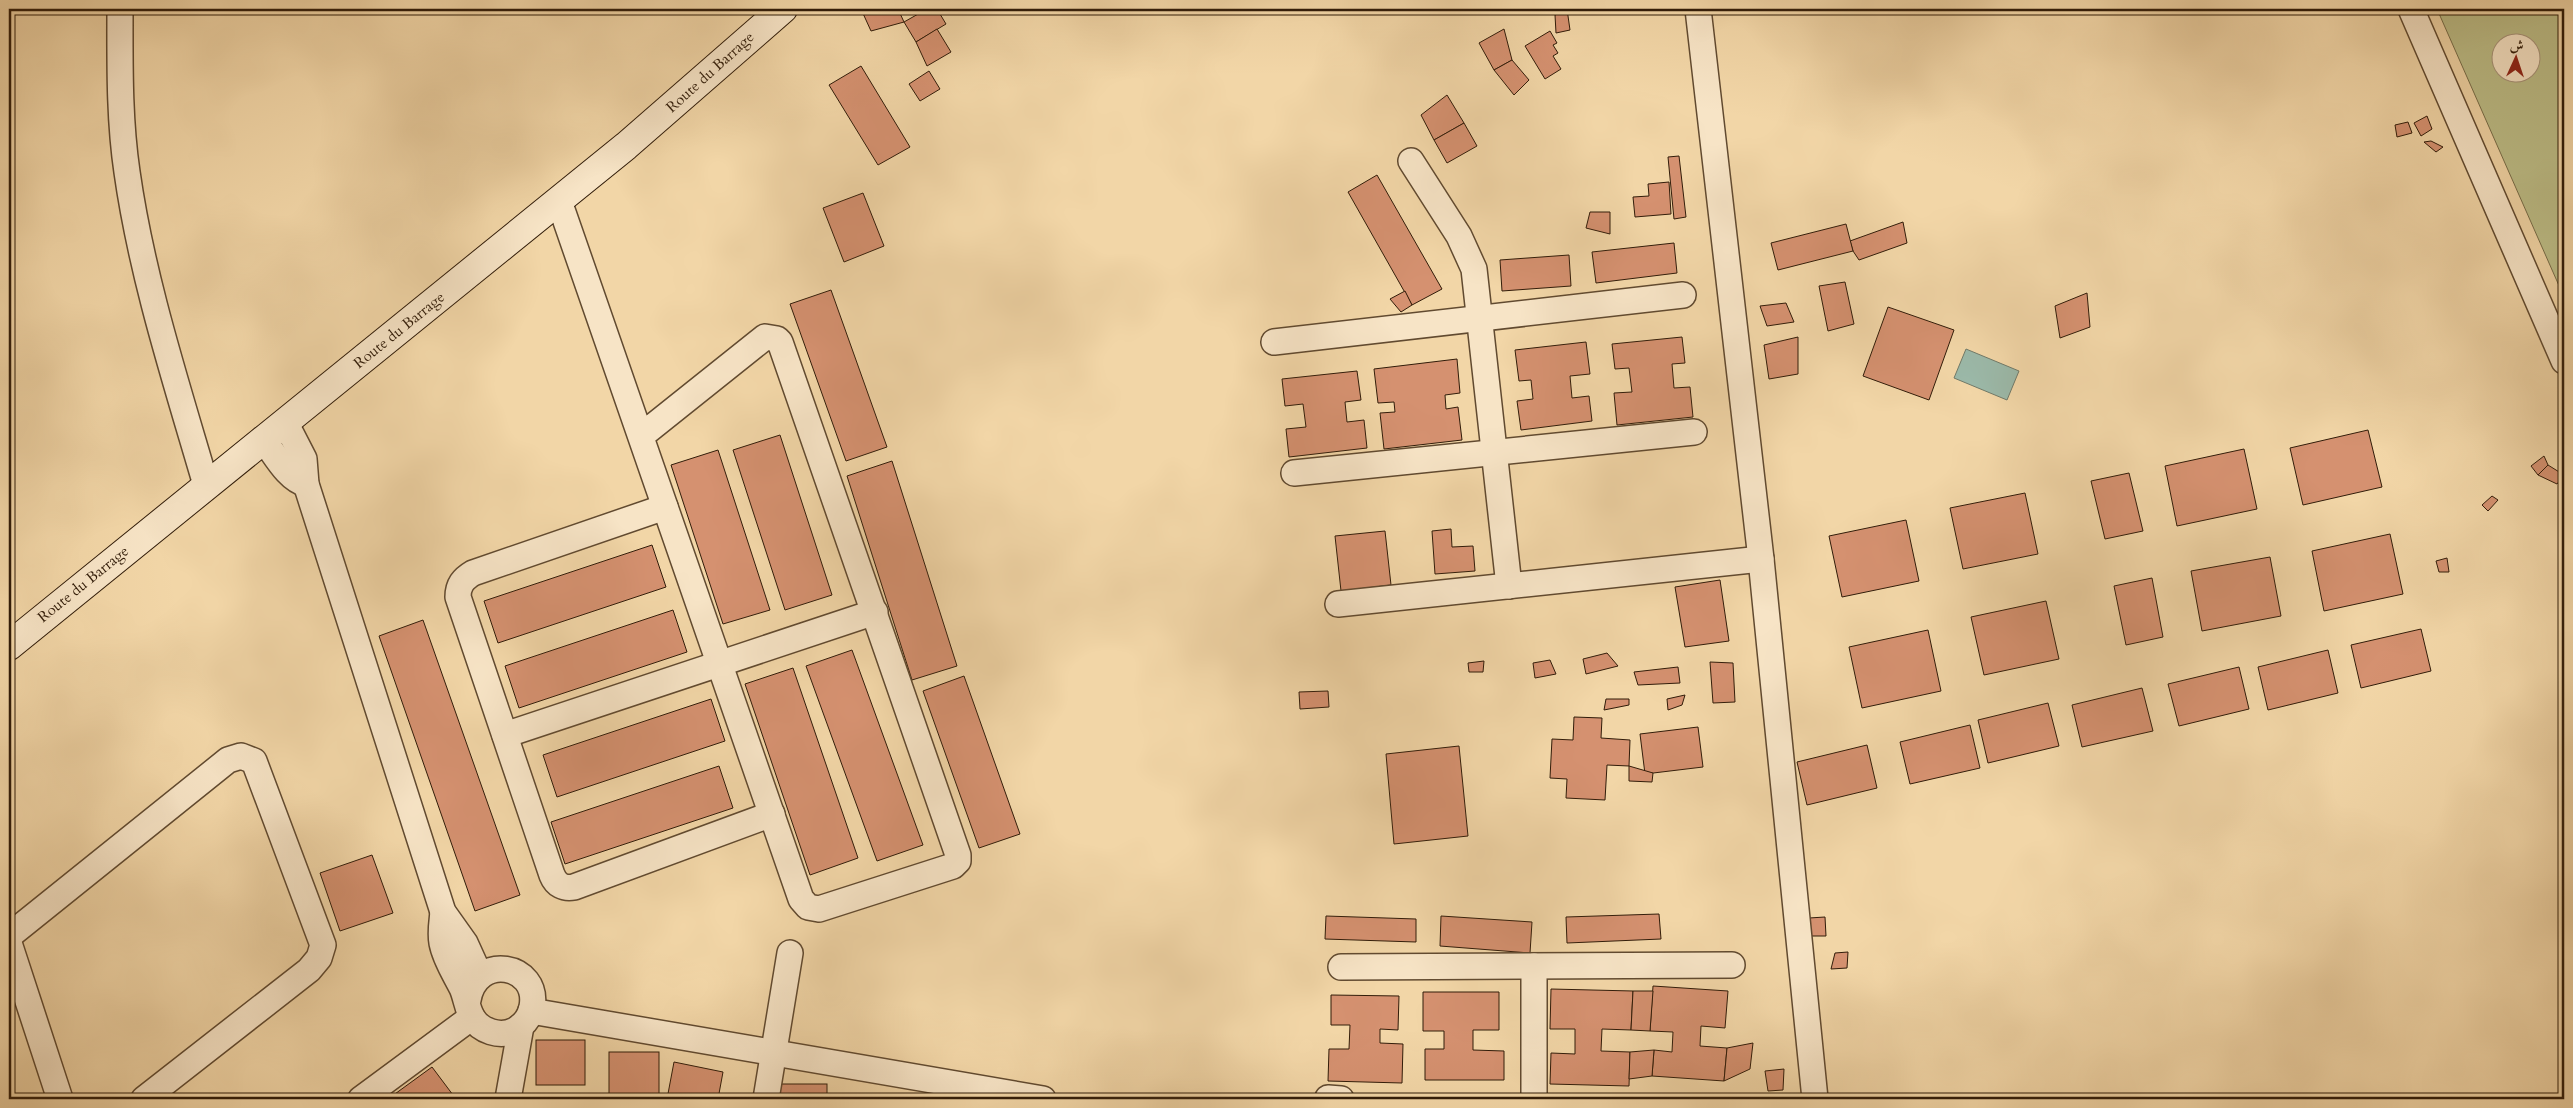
<svg xmlns="http://www.w3.org/2000/svg" width="2573" height="1108" viewBox="0 0 2573 1108" font-family="Cardo,Amiri,serif">
<style>
.green{fill:#bcbd87;stroke:#766c48;fill-rule:evenodd}
.water{fill:#9bb9a9;stroke:#717a69}
.building{fill:#d59170;stroke:#311c09}
.lines{fill:none;stroke-linecap:round;stroke-linejoin:round}
.minor-casing{stroke:#614a30;stroke-width:28}
.secondary-casing{stroke:#311c09;stroke-width:30}
.minor{stroke:#f7e4c6;stroke-width:25}
.secondary{stroke:#f7e4c6;stroke-width:28}
.labels{text-anchor:middle;stroke-width:4;stroke-linejoin:round;paint-order:stroke}
.street-label{font-size:15px;fill:#311c09;stroke:#f7e4c6}
</style>
<rect width="100%" height="100%" fill="#f2d6a7"/>
<filter id="stains"><feTurbulence type="fractalNoise" baseFrequency=".004" numOctaves="4"/><feColorMatrix values="0 0 0 0 .2 0 0 0 0 .09 0 0 0 0 .02 0 0 0 .5 -.17"/></filter>
<radialGradient id="worn" r=".72"><stop offset=".6" stop-color="#630" stop-opacity="0"/><stop offset="1" stop-color="#630" stop-opacity=".3"/></radialGradient>
<path class="green" d="M2437,9H2564V297ZM2500,42H2530V72H2500Z"/>
<path class="water" d="M1966,349L2019,371L2007,400L1954,378Z"/>
<g class="building">
<path d="M861,9H898L904,22L871,31Z"/>
<path d="M927,9H937L946,24L916,42L904,22Z"/>
<path d="M1567,9L1570,30L1556,33L1555,15Z"/>
<path d="M937,29L951,52L927,66L916,42Z"/>
<path d="M1504,29L1512,60L1494,70L1479,43Z"/>
<path d="M1550,31L1557,43L1553,45L1558,53L1553,56L1561,69L1545,79L1525,46Z"/>
<path d="M1512,60L1529,80L1514,95L1494,70Z"/>
<path d="M861,66L910,147L878,165L829,85Z"/>
<path d="M929,71L940,89L920,101L909,84Z"/>
<path d="M1447,95L1464,123L1434,140L1421,115Z"/>
<path d="M2427,116L2432,129L2421,136L2414,123Z"/>
<path d="M2408,122L2412,133L2397,137L2395,125Z"/>
<path d="M1464,123L1477,146L1447,163L1434,140Z"/>
<path d="M2431,141L2443,147L2436,152L2424,142Z"/>
<path d="M1679,156L1686,217L1674,219L1668,157Z"/>
<path d="M1377,175L1442,289L1412,305L1348,192Z"/>
<path d="M1669,182L1671,214L1635,217L1633,197L1649,196L1648,184Z"/>
<path d="M863,193L884,246L844,262L823,208Z"/>
<path d="M1590,212H1610V234L1586,228Z"/>
<path d="M1903,222L1907,243L1859,260L1853,251L1850,241Z"/>
<path d="M1846,224L1853,251L1778,270L1771,243Z"/>
<path d="M1674,243L1677,273L1596,283L1592,252Z"/>
<path d="M1569,255L1571,286L1502,291L1500,260Z"/>
<path d="M1845,282L1854,324L1828,331L1819,286Z"/>
<path d="M831,290L887,447L846,461L790,304Z"/>
<path d="M1405,291L1412,305L1401,312L1390,299Z"/>
<path d="M2087,293L2090,327L2060,338L2055,306Z"/>
<path d="M1786,303L1794,322L1767,326L1760,306Z"/>
<path d="M1888,307L1954,330L1929,400L1863,376Z"/>
<path d="M1682,337L1685,363L1672,364L1674,388L1690,387L1693,417L1617,425L1614,393L1632,392L1629,368L1615,369L1612,344Z"/>
<path d="M1798,337V374L1769,379L1764,345Z"/>
<path d="M1586,342L1590,374L1570,376L1572,398L1589,396L1592,421L1521,430L1517,401L1533,399L1531,380L1519,381L1515,350Z"/>
<path d="M1457,359L1460,393L1445,395L1446,409L1458,407L1462,440L1384,449L1380,413L1395,412L1394,402L1378,403L1374,369Z"/>
<path d="M1357,371L1361,400L1345,402L1347,422L1364,420L1367,448L1289,457L1286,429L1306,427L1303,404L1285,406L1282,379Z"/>
<path d="M2368,430L2382,487L2303,505L2290,448Z"/>
<path d="M780,435L832,595L785,610L733,450Z"/>
<path d="M2244,449L2257,509L2177,526L2165,466Z"/>
<path d="M718,450L770,610L723,624L671,465Z"/>
<path d="M2544,456L2548,465L2538,475L2531,466Z"/>
<path d="M892,461L957,666L912,680L847,476Z"/>
<path d="M2548,465L2564,475L2557,484L2538,475Z"/>
<path d="M2129,473L2143,531L2105,539L2091,481Z"/>
<path d="M2025,493L2038,554L1963,569L1950,508Z"/>
<path d="M2492,496L2498,500L2488,511L2482,505Z"/>
<path d="M1906,520L1919,581L1842,597L1829,536Z"/>
<path d="M1451,529L1452,547L1473,546L1475,571L1435,574L1432,531Z"/>
<path d="M1385,531L1391,585L1341,591L1335,536Z"/>
<path d="M2390,534L2403,594L2324,611L2312,551Z"/>
<path d="M652,545L666,587L498,643L484,601Z"/>
<path d="M2270,557L2281,616L2202,631L2191,571Z"/>
<path d="M2447,558L2449,572H2439L2436,561Z"/>
<path d="M2152,578L2163,637L2126,645L2114,586Z"/>
<path d="M1720,580L1729,641L1685,647L1675,587Z"/>
<path d="M2046,601L2059,659L1984,675L1971,617Z"/>
<path d="M673,610L687,652L519,708L505,666Z"/>
<path d="M423,620L520,895L475,911L379,636Z"/>
<path d="M2421,629L2431,671L2361,688L2351,645Z"/>
<path d="M1928,630L1941,691L1862,708L1849,647Z"/>
<path d="M852,650L923,845L877,861L806,666Z"/>
<path d="M2328,650L2338,693L2268,710L2258,667Z"/>
<path d="M1607,653L1618,666L1586,674L1583,659Z"/>
<path d="M1550,660L1556,674L1535,678L1533,663Z"/>
<path d="M1484,661L1483,672H1469L1468,663Z"/>
<path d="M1710,662L1733,663L1735,702L1713,703Z"/>
<path d="M1678,667L1680,683L1638,685L1634,672Z"/>
<path d="M2239,667L2249,709L2179,726L2168,684Z"/>
<path d="M793,668L858,858L810,875L745,684Z"/>
<path d="M964,676L1020,834L979,848L923,691Z"/>
<path d="M2142,688L2153,731L2082,747L2072,705Z"/>
<path d="M1328,691L1329,707L1300,709L1299,692Z"/>
<path d="M1685,695L1682,705L1668,710L1667,699Z"/>
<path d="M711,699L725,741L557,797L543,755Z"/>
<path d="M1606,699H1629V705L1604,710Z"/>
<path d="M2048,703L2059,746L1988,763L1978,720Z"/>
<path d="M1574,717L1602,718L1601,738L1630,740L1629,766L1607,765L1605,800L1566,798L1567,779L1550,778L1552,739L1573,740Z"/>
<path d="M1970,725L1980,768L1910,784L1900,742Z"/>
<path d="M1698,727L1703,767L1645,774L1640,734Z"/>
<path d="M1867,745L1877,788L1807,805L1797,762Z"/>
<path d="M1459,746L1468,836L1394,844L1386,754Z"/>
<path d="M719,766L733,808L565,864L551,822Z"/>
<path d="M1629,766L1653,773L1652,782L1629,781Z"/>
<path d="M372,855L393,913L340,931L320,873Z"/>
<path d="M1659,914L1661,939L1567,943L1566,917Z"/>
<path d="M1326,916L1416,919V942L1325,939Z"/>
<path d="M1441,916L1532,922L1530,953L1440,946Z"/>
<path d="M1825,917L1826,936H1810L1809,918Z"/>
<path d="M1848,952L1847,968L1831,969L1835,953Z"/>
<path d="M1653,986L1728,991L1725,1028L1701,1026L1700,1046L1727,1048L1724,1081L1652,1076L1654,1050L1672,1052L1673,1032L1650,1031Z"/>
<path d="M1551,989L1633,991L1631,1030L1602,1029L1601,1051L1630,1052L1629,1086L1550,1084L1551,1053L1575,1054V1029H1550Z"/>
<path d="M1633,991H1653L1650,1031L1631,1030Z"/>
<path d="M1423,992H1499V1030H1473V1050L1504,1051V1080H1425V1049H1444V1031H1423Z"/>
<path d="M1331,995L1399,996L1398,1030L1380,1029V1043L1403,1044L1402,1083L1328,1081L1329,1049H1349L1350,1025H1331Z"/>
<rect x="536" y="1040" width="49" height="45"/>
<path d="M1753,1043L1750,1069L1724,1081L1727,1048Z"/>
<path d="M1654,1050L1652,1076L1629,1079L1630,1052Z"/>
<rect x="609" y="1052" width="50" height="45"/>
<path d="M674,1062L723,1072L718,1099H667Z"/>
<path d="M432,1067L456,1099H388Z"/>
<path d="M1784,1069L1783,1090L1768,1091L1765,1071Z"/>
<rect x="777" y="1084" width="50" height="15"/>
</g>
<g class="lines">
<defs>
<g id="minor">
<path d="M120,9C120,63 119,118 127,172C142,278 176,382 206,485"/>
<path d="M1698,9L1761,559L1815,1099"/>
<path d="M2411,9L2564,361"/>
<path d="M1411,161L1459,236L1474,269L1509,586"/>
<path d="M559,201L801,899L808,907L819,909L953,866L958,861V855L780,342L777,339L765,337L641,436"/>
<path d="M1274,342L1683,295"/>
<path d="M285,422L304,459L306,484L443,912L465,943L480,976"/>
<path d="M263,439C275,454 287,479 306,484"/>
<path d="M1294,473L1694,432"/>
<path d="M665,507L473,573C463,579 458,585 458,597L552,875C556,885 564,889 574,887L772,814"/>
<path d="M1338,604L1761,559"/>
<path d="M505,735L875,612"/>
<path d="M443,912C442,922 440,933 442,943C445,959 455,974 462,988C466,997 467,1008 472,1017C480,1031 500,1038 515,1030C524,1025 530,1017 532,1007C540,964 476,952 468,1000"/>
<path d="M9,936L228,760L241,756L254,761L323,945L319,958L309,970L144,1099"/>
<path d="M9,943L60,1099"/>
<path d="M1341,967L1732,965"/>
<path d="M531,1011L1043,1099"/>
<path d="M1328,1098L1341,1099"/>
<path d="M361,1099L472,1017"/>
<path d="M508,1099L521,1026"/>
<path d="M766,1099L790,953"/>
<path d="M1534,1099V966"/>
</g>
<path id="secondary" d="M9,646L626,146L783,9"/>
</defs>
<use href="#minor" class="minor-casing"/>
<use href="#secondary" class="secondary-casing"/>
<use href="#minor" class="minor"/>
<use href="#secondary" class="secondary"/>
</g>
<g class="labels">
<g class="street-label">
<text transform="translate(710 72) rotate(-42)" y="5">Route du Barrage</text>
<text transform="translate(399 330) rotate(-39)" y="5">Route du Barrage</text>
<text transform="translate(83 584) rotate(-39)" y="5">Route du Barrage</text>
</g>
</g>
<rect width="2573" height="1108" fill="none" stroke="#f2d6a7" stroke-width="30"/>
<rect x="10" y="10" width="2553" height="1088" fill="none" stroke="#311c09" stroke-width="2.5"/>
<rect x="15" y="15" width="2543" height="1078" fill="none" stroke="#311c09"/>
<g transform="translate(2516 58) rotate(3)"><circle r="24" fill="#f7e4c6" stroke="#a8947a"/>
<path d="M0-4L9 19L0 12L-9 19Z" fill="#8f2418"/>
<text y="-8" font-size="14" font-weight="bold" text-anchor="middle" fill="#311c09">ش</text>
</g>
<rect width="100%" height="100%" filter="url(#stains)"/>
<rect width="100%" height="100%" fill="url(#worn)"/>
</svg>
